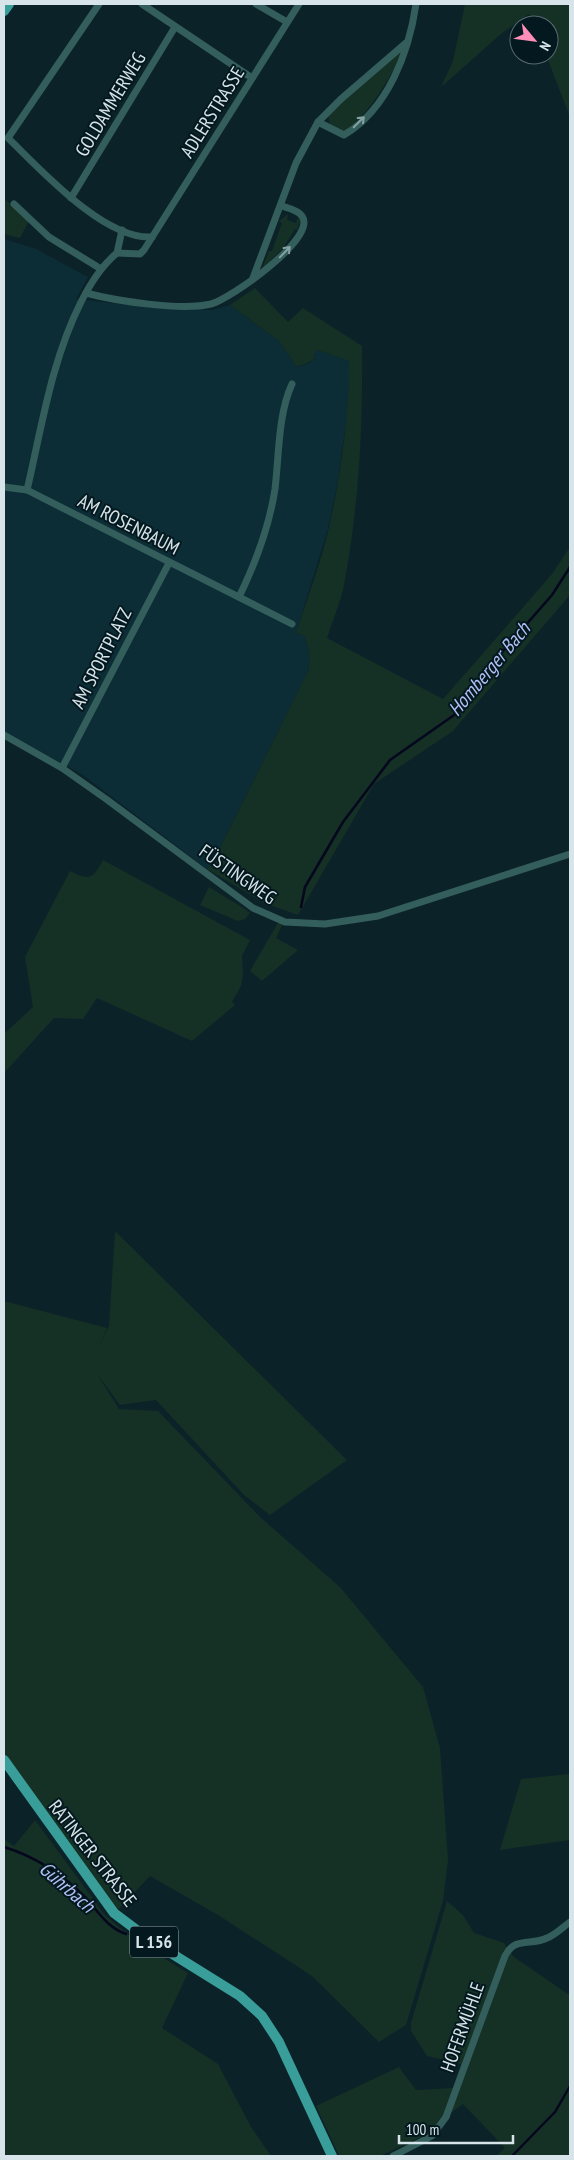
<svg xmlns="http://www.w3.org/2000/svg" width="574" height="2160" viewBox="0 0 574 2160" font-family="'PT Sans Narrow',sans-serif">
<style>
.built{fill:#0c2d36}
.green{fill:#153024}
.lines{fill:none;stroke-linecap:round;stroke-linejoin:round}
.stream{stroke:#05071e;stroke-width:2.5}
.minor{stroke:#335e5c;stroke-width:7}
.primary{stroke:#399d99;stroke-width:10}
.oneway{stroke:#85a1a2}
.labels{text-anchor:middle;stroke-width:4;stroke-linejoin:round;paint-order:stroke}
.shield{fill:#03191f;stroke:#97a7ac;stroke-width:1}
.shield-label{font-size:18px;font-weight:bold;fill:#d7e4e9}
.street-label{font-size:19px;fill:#d7e4e9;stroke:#03191f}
.water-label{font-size:20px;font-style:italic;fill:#b2bff5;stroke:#03191f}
</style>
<rect width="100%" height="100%" fill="#0c2229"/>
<path class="built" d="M4,239L36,249L88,277L76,299L154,308L213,310L230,305L279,341L297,367L310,363L315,358L314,354L317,350L349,361V400L338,480L328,529L296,633L305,636L310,658L308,671L212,864L207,869L83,775L4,732Z"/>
<g class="green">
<path d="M465,4H570V117L546,55H549V25H535L529,14L501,34L441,87L453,61Z"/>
<path d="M401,51C398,69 359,129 341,132L330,124L328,116L331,111Z"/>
<path d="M4,198L29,221L20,238L4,234Z"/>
<path d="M288,214L287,220L296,223L298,217L301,218L297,230L295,229L283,248L270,261V263L262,269L269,251H272L282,223L279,221Z"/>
<path d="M255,288L288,322L303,308L362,346C363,428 359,509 343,590C339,606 332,622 327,638L443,699L552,574L570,547V595L453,731L374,784L298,915L264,903L207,869L212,864L308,671L310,658L305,636L296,633C307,598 321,563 329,527C341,472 349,417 349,361L317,350L314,354L315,358L310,362L297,367L279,341L230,305Z"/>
<path d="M103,860L250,940L242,956L243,974L241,986L232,1002L235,1005L192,1041L97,998L83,1019L54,1018L4,1073V1034L33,1007L25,957L70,871C90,881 93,879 103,860Z"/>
<path d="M209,887L245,909L250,913L245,919L238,921L200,905Z"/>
<path d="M279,921L283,923L276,938L298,950L262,981L250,971Z"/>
<path d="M115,1231L347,1460L270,1515L244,1495L156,1400L120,1405L97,1374L119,1409L158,1411L260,1517L340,1587L423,1687L440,1748L448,1860L443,1901L406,2025L379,2042L312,1976L218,1915L150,1876L117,1911L4,1754V1301L107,1328L99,1346L109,1326Z"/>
<path d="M570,1774V1840L500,1850L521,1779Z"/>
<path d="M35,1820L105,1915L136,1941L188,1973L162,2028L218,2064L251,2127L271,2156H4V1839L14,1846Z"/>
<path d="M447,1901L463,1915L474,1933L504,1943L514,1957L568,1994L570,1992V2156H496L505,2148L463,2104L438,2122L430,2133L380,2156H339L316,2106L399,2067L416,2090L453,2088L461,2064L427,2056L411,2031V2023Z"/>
</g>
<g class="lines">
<g class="stream">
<path d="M301,907L305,887L343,822L390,760L457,713L503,651L552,595L570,567"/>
<path d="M4,1847C37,1857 62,1874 86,1898C98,1912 108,1928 126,1934"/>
<path d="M512,2156L555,2112L570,2086"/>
</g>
<g class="minor">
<path d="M99,4L8,138C40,169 104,240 152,237"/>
<path d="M142,4L252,78"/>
<path d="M256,4L287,22"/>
<path d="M318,122L344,135C388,109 409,52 416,4"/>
<path d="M71,198L175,27"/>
<path d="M14,204L49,237L101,269"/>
<path d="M117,253L140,254L144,250L299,4"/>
<path d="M117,253L122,230"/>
<path d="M253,278L296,163L318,122L341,99L406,43"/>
<path d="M86,293C116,301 181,311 211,304C230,299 318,238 302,216C298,210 288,208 282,206"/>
<path d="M4,487L27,490L292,624"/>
<path d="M27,490C42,426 51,362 81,302C90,284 101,266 117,253"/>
<path d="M239,597C256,562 269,528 275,489C279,456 278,414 292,384"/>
<path d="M4,735L62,768L106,799L253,908L285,922L325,924L378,916L570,854"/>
<path d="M62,768L169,563"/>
<path d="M393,2156L432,2136L446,2117L505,1956C515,1936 531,1946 547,1938C555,1935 563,1927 570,1922"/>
</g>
<g class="primary">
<path d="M4,11L9,4"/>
<path d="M4,1760L114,1913L150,1940L240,1996L262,2016L279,2042L332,2156"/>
</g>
</g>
<defs><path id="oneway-shaft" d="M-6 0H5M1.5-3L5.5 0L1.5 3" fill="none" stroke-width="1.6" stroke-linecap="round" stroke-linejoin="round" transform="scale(1.25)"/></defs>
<g class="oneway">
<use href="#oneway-shaft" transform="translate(359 122) rotate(-45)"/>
<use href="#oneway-shaft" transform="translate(285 252) rotate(-46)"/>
</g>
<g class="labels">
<rect class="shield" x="130" y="1926.5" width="48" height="31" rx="4"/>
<g class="shield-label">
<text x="154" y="1948">L 156</text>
</g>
<g class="street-label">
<text transform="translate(110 104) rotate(-59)" y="7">GOLDAMMERWEG</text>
<text transform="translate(212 112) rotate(-58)" y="7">ADLERSTRASSE</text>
<text transform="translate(129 524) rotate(27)" y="7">AM ROSENBAUM</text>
<text transform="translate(101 658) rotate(-63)" y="7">AM SPORTPLATZ</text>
<text transform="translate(238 874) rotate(35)" y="7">FÜSTINGWEG</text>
<text transform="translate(93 1853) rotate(52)" y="7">RATINGER STRASSE</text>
<text transform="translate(462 2027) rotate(-70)" y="7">HOFERMÜHLE</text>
</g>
<g class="water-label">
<text transform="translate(489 669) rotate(-50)" y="7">Homberger Bach</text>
<text transform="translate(67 1887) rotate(41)" y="7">Gührbach</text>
</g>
</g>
<rect width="574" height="2160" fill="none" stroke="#d7e4e9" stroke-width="10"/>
<g transform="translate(534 40) rotate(119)"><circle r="24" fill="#03191f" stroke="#586a70"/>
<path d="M0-4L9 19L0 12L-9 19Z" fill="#ff8eb9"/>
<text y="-8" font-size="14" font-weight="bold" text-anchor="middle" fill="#d7e4e9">N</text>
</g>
<path d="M399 2135v8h114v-8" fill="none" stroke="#d7e4e9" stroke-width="2.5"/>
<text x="406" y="2135" font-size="15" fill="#d7e4e9" stroke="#03191f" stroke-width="4" paint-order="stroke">100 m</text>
</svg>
